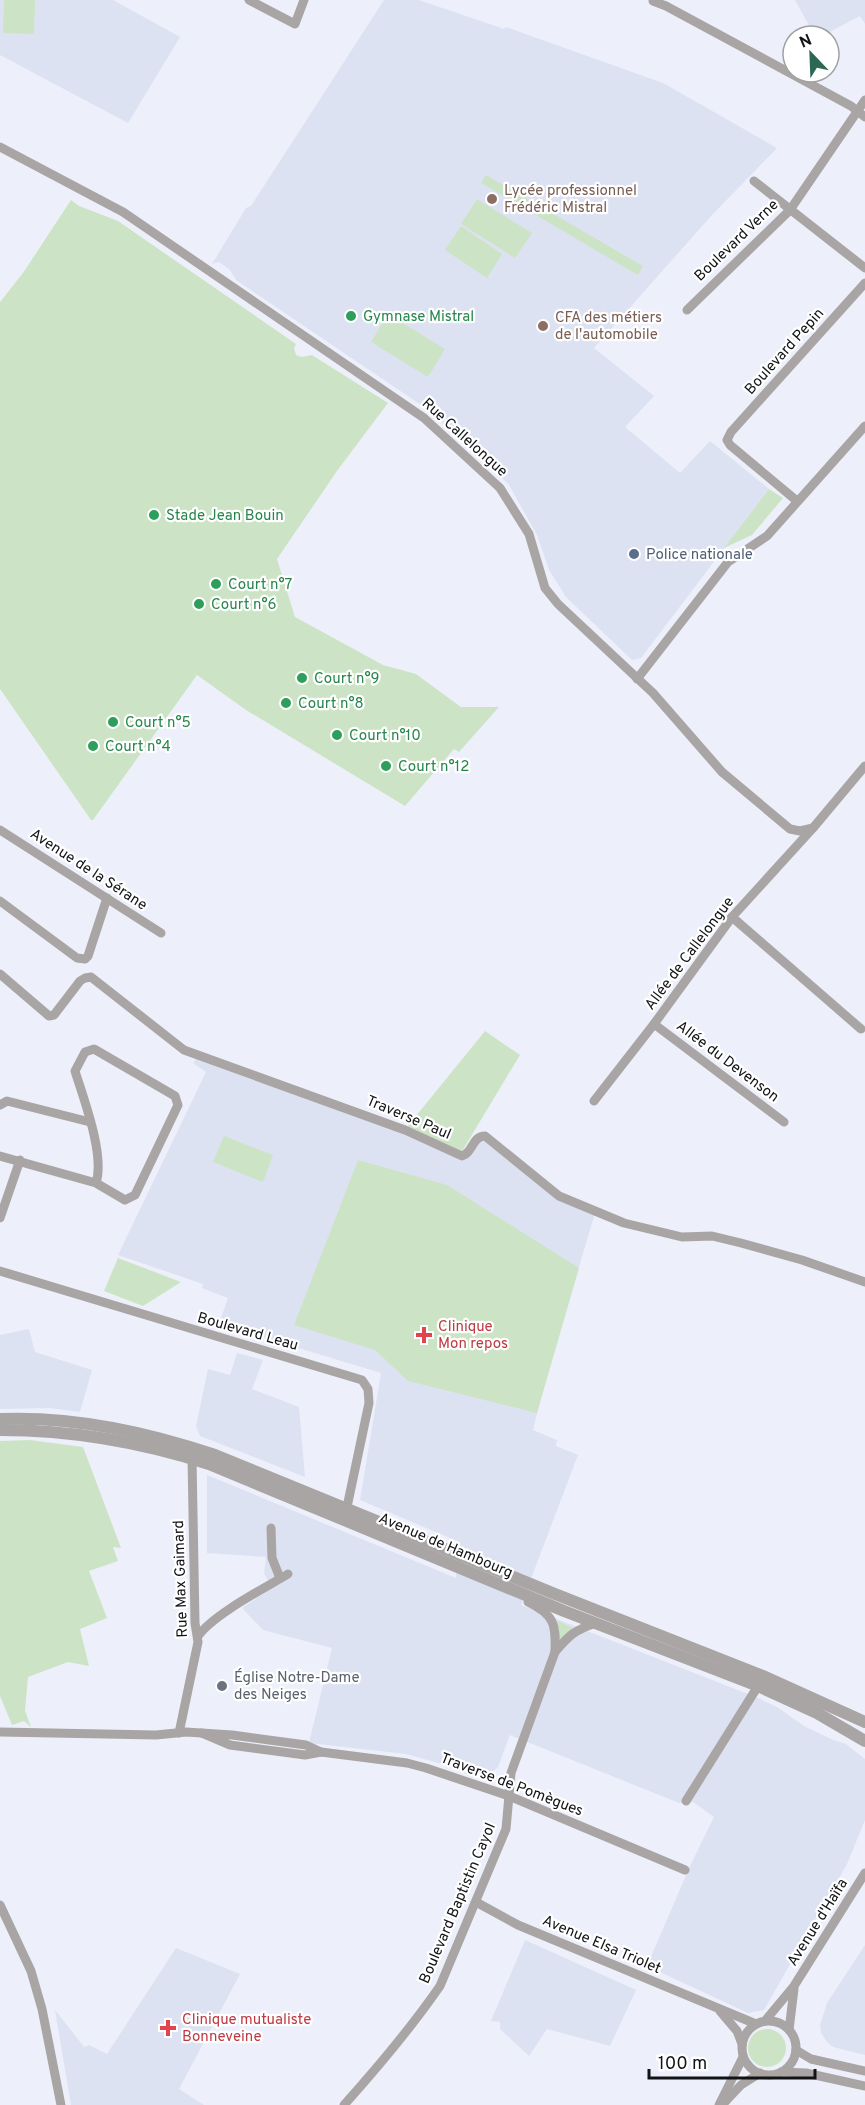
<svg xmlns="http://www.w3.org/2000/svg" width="865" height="2105" viewBox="0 0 865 2105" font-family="Overpass,sans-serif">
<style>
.built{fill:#dce2f2}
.green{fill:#cce4c5}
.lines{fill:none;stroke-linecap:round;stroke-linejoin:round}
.minor{stroke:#aaa5a5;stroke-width:9}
.tertiary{stroke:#aaa5a5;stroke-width:12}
.education-dot{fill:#8d6e63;stroke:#fff;stroke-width:2}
.leisure-dot{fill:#2e9e5b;stroke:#fff;stroke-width:2}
.service-dot{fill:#5c6f8a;stroke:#fff;stroke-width:2}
.health-dot{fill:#e0444e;stroke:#fff;stroke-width:2}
.worship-dot{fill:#6b7280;stroke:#fff;stroke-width:2}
.labels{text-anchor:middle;stroke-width:4.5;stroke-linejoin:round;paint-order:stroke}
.education-label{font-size:15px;fill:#785e54;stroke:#fff;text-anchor:start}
.street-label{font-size:15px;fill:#121316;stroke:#fff}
.leisure-label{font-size:15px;fill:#27864d;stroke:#fff;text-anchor:start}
.service-label{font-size:15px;fill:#4e5e75;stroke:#fff;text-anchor:start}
.health-label{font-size:15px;fill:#be3a42;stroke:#fff;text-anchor:start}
.worship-label{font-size:15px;fill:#5b616d;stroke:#fff;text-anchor:start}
</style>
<rect width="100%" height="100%" fill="#edf0fa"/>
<g class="built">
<path d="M0,0H113L180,37L128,123L0,55Z"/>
<path d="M384,0H419L504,29L506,27L663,83L777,148L712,215L594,348L654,396L625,427L680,473L710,441L769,489L641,658L632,660L566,597L549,570L537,535L509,485L485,460L424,407L236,280L230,270L219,262L212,264L246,208L251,206Z"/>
<path d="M795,0H865V24L860,16L822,36H815Z"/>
<path d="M199,1055L390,1126L462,1158L481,1139L562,1201L595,1213L545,1382L533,1430L557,1440L556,1446L578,1455L521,1605L758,1698L777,1707L804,1726L831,1739L846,1744L865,1759V1820L847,1864L764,2010L748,2013L647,1966L690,1866L714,1817L693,1802L679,1803L510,1735L498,1767L490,1774L475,1777L442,1764L406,1754L309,1743L332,1648L263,1630L242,1608L272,1588L264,1573L266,1557L207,1553V1475L456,1578L457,1541L360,1500L381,1373L219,1324L228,1298L202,1288L203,1284L118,1255L206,1072L193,1063Z"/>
<path d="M29,1329L35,1352L92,1370L80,1412L50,1408L0,1409V1335Z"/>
<path d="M237,1353L263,1360L252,1389L299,1407L305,1477L200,1436L196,1426L208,1369L230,1375Z"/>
<path d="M525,1940L636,1990L610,2046L547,2029L529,2056L500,2029V2022L491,2021Z"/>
<path d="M865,1945V2055L833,2047L828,2043L821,2033L820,2025L827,2003Z"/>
<path d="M176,1948L240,1974L179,2089L204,2105H71L55,2010L84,2047L89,2045L107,2054Z"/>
</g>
<g class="green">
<path d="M4,0H35L34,34L3,33Z"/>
<path d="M486,175L643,266L638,275L481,183Z"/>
<path d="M477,199L532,233L515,258L461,224Z"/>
<path d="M71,200L79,206L118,221L296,344L294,348L296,355L302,357L312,355L388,403L337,471L277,559L295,617L383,665L416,674L461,707H499L459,752L454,749L405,806L246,710L197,675L93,820H91L0,689V302L23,273Z"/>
<path d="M461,226L502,254L487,278L445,250Z"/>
<path d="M388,314L445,349L428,377L371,342Z"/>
<path d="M769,489L783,498L752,535L724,548Z"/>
<path d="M485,1031L520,1055L461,1153L407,1127Z"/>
<path d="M224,1136L273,1155L263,1182L213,1162Z"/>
<path d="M358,1160L447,1185L579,1268L537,1413L408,1381L375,1350L294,1325Z"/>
<path d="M118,1258L181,1282L143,1306L104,1291Z"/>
<path d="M30,1440L83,1447L121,1548L113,1547L118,1561L89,1571L107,1618L80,1629L89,1666L68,1662L28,1677L25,1711L31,1727L24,1721L12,1725L0,1696V1441Z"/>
<path d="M558,1621L573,1628L561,1639L559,1638L556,1622Z"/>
<circle cx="767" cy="2048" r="19"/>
</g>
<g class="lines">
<g class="minor">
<path d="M249,0L295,24L304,0"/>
<path d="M653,1L666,6L851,106L865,117"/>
<path d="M0,147L123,212L424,418L500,488L529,534L545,588L558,604L653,693L722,772L790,829L800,831L813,828"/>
<path d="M754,181L865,268"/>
<path d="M687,310L790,210L865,100"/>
<path d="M797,501L730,445L727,440L731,432L865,283"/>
<path d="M637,679L728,562L767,536L865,426"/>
<path d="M0,830L161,933"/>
<path d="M0,901L77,958L85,959L88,956L107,898"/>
<path d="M732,917L861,1029"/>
<path d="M0,974L49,1016L54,1015L80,981L85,978L91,977L184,1050L405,1130L462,1156C473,1153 472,1136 485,1136L559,1196L624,1223L682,1237L712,1236L741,1243L802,1260L865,1282"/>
<path d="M654,1024L784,1122"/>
<path d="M594,1101L654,1024L732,917L813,828L865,766"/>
<path d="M0,1105L7,1101L90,1122"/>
<path d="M0,1156L96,1183C105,1155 84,1100 75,1071L85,1052L94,1049L175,1096L178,1105L135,1195L125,1200L96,1183"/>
<path d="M0,1218L20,1160"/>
<path d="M0,1271L362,1380L368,1389L369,1403L347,1507"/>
<path d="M271,1528L272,1558L280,1578"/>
<path d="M528,1602C555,1615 556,1625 555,1652"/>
<path d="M198,1636C214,1614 263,1589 288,1574"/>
<path d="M0,1732L156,1735L186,1732L232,1735L306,1745L321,1752"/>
<path d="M179,1733L198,1642L195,1623L192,1458"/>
<path d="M202,1733L230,1745L305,1755L321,1752L407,1763L426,1768L509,1796L685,1870"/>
<path d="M686,1801L758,1686"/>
<path d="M476,1902L518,1925L756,2024"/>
<path d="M0,1905L31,1971L42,2009L61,2105"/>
<path d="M720,2011L737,2031L742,2044"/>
<path d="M765,2021L794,1986L865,1873"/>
<circle cx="769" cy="2048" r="27"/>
<path d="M789,2030L794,1989"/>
<path d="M796,2050L811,2059L865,2071"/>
<path d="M781,2072L806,2073L865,2086"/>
<path d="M344,2105C378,2067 411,2028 440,1986L506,1829L511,1773L555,1652C569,1635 575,1630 596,1623"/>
<path d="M719,2105L743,2057"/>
<path d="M722,2105L741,2085L760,2073"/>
</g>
<g class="tertiary">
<path d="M0,1419C73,1416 147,1432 215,1455L555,1594L763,1676L865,1722"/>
<path d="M0,1430C71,1430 141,1442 209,1464L564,1611L758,1686L817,1713L865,1741"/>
</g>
</g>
<g class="education-dot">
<circle cx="492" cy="199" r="6"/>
<circle cx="543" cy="326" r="6"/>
</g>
<g class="leisure-dot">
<circle cx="351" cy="316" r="6"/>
<circle cx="154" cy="515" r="6"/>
<circle cx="216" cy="584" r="6"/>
<circle cx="199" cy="604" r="6"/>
<circle cx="302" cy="678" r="6"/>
<circle cx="286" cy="703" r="6"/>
<circle cx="113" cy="722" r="6"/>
<circle cx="337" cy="735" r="6"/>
<circle cx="93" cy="746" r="6"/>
<circle cx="386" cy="766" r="6"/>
</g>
<circle class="service-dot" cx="634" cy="554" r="6"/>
<g class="health-dot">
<path d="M421 1326h6v6h6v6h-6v6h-6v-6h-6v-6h6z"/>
<path d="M165 2019h6v6h6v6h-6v6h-6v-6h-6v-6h6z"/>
</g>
<circle class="worship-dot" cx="222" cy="1686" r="6"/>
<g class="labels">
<g class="education-label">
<text x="504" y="195">Lycée professionnel<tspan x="504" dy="17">Frédéric Mistral</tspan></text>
<text x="555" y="322">CFA des métiers<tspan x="555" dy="17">de l'automobile</tspan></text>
</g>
<g class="street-label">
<text transform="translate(736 240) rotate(-44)" y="5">Boulevard Verne</text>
<text transform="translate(784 351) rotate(-48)" y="5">Boulevard Pepin</text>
<text transform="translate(465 437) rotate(42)" y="5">Rue Callelongue</text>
<text transform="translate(89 869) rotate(33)" y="5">Avenue de la Sérane</text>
<text transform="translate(689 953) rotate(-53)" y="5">Allée de Callelongue</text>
<text transform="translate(728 1061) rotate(37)" y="5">Allée du Devenson</text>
<text transform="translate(409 1117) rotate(23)" y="5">Traverse Paul</text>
<text transform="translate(248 1331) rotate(16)" y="5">Boulevard Leau</text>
<text transform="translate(446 1545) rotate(23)" y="5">Avenue de Hambourg</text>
<text transform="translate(180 1579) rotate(-92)" y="5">Rue Max Gaimard</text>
<text transform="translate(512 1784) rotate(21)" y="5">Traverse de Pomègues</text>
<text transform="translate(457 1903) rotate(-67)" y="5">Boulevard Baptistin Cayol</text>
<text transform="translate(817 1922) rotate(-58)" y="5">Avenue d'Haïfa</text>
<text transform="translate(602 1944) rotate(23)" y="5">Avenue Elsa Triolet</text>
</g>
<g class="leisure-label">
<text x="363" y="321">Gymnase Mistral</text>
<text x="166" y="520">Stade Jean Bouin</text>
<text x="228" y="589">Court n°7</text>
<text x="211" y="609">Court n°6</text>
<text x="314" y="683">Court n°9</text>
<text x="298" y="708">Court n°8</text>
<text x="125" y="727">Court n°5</text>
<text x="349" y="740">Court n°10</text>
<text x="105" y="751">Court n°4</text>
<text x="398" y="771">Court n°12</text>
</g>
<g class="service-label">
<text x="646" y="559">Police nationale</text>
</g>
<g class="health-label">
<text x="438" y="1331">Clinique<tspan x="438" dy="17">Mon repos</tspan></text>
<text x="182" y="2024">Clinique mutualiste<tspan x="182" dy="17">Bonneveine</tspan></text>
</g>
<g class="worship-label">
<text x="234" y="1682">Église Notre-Dame<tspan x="234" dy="17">des Neiges</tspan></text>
</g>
</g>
<g transform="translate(811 54) rotate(337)"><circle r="28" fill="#ffffff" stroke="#a0a1a2" stroke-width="1.5"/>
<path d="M0-4.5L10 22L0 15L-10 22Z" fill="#2c6954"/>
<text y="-9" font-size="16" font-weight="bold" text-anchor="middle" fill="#121316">N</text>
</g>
<path d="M649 2069v9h166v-9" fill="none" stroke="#121316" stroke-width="3"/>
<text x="658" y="2069" font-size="18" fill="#121316" stroke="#ffffff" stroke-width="4.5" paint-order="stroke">100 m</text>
</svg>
